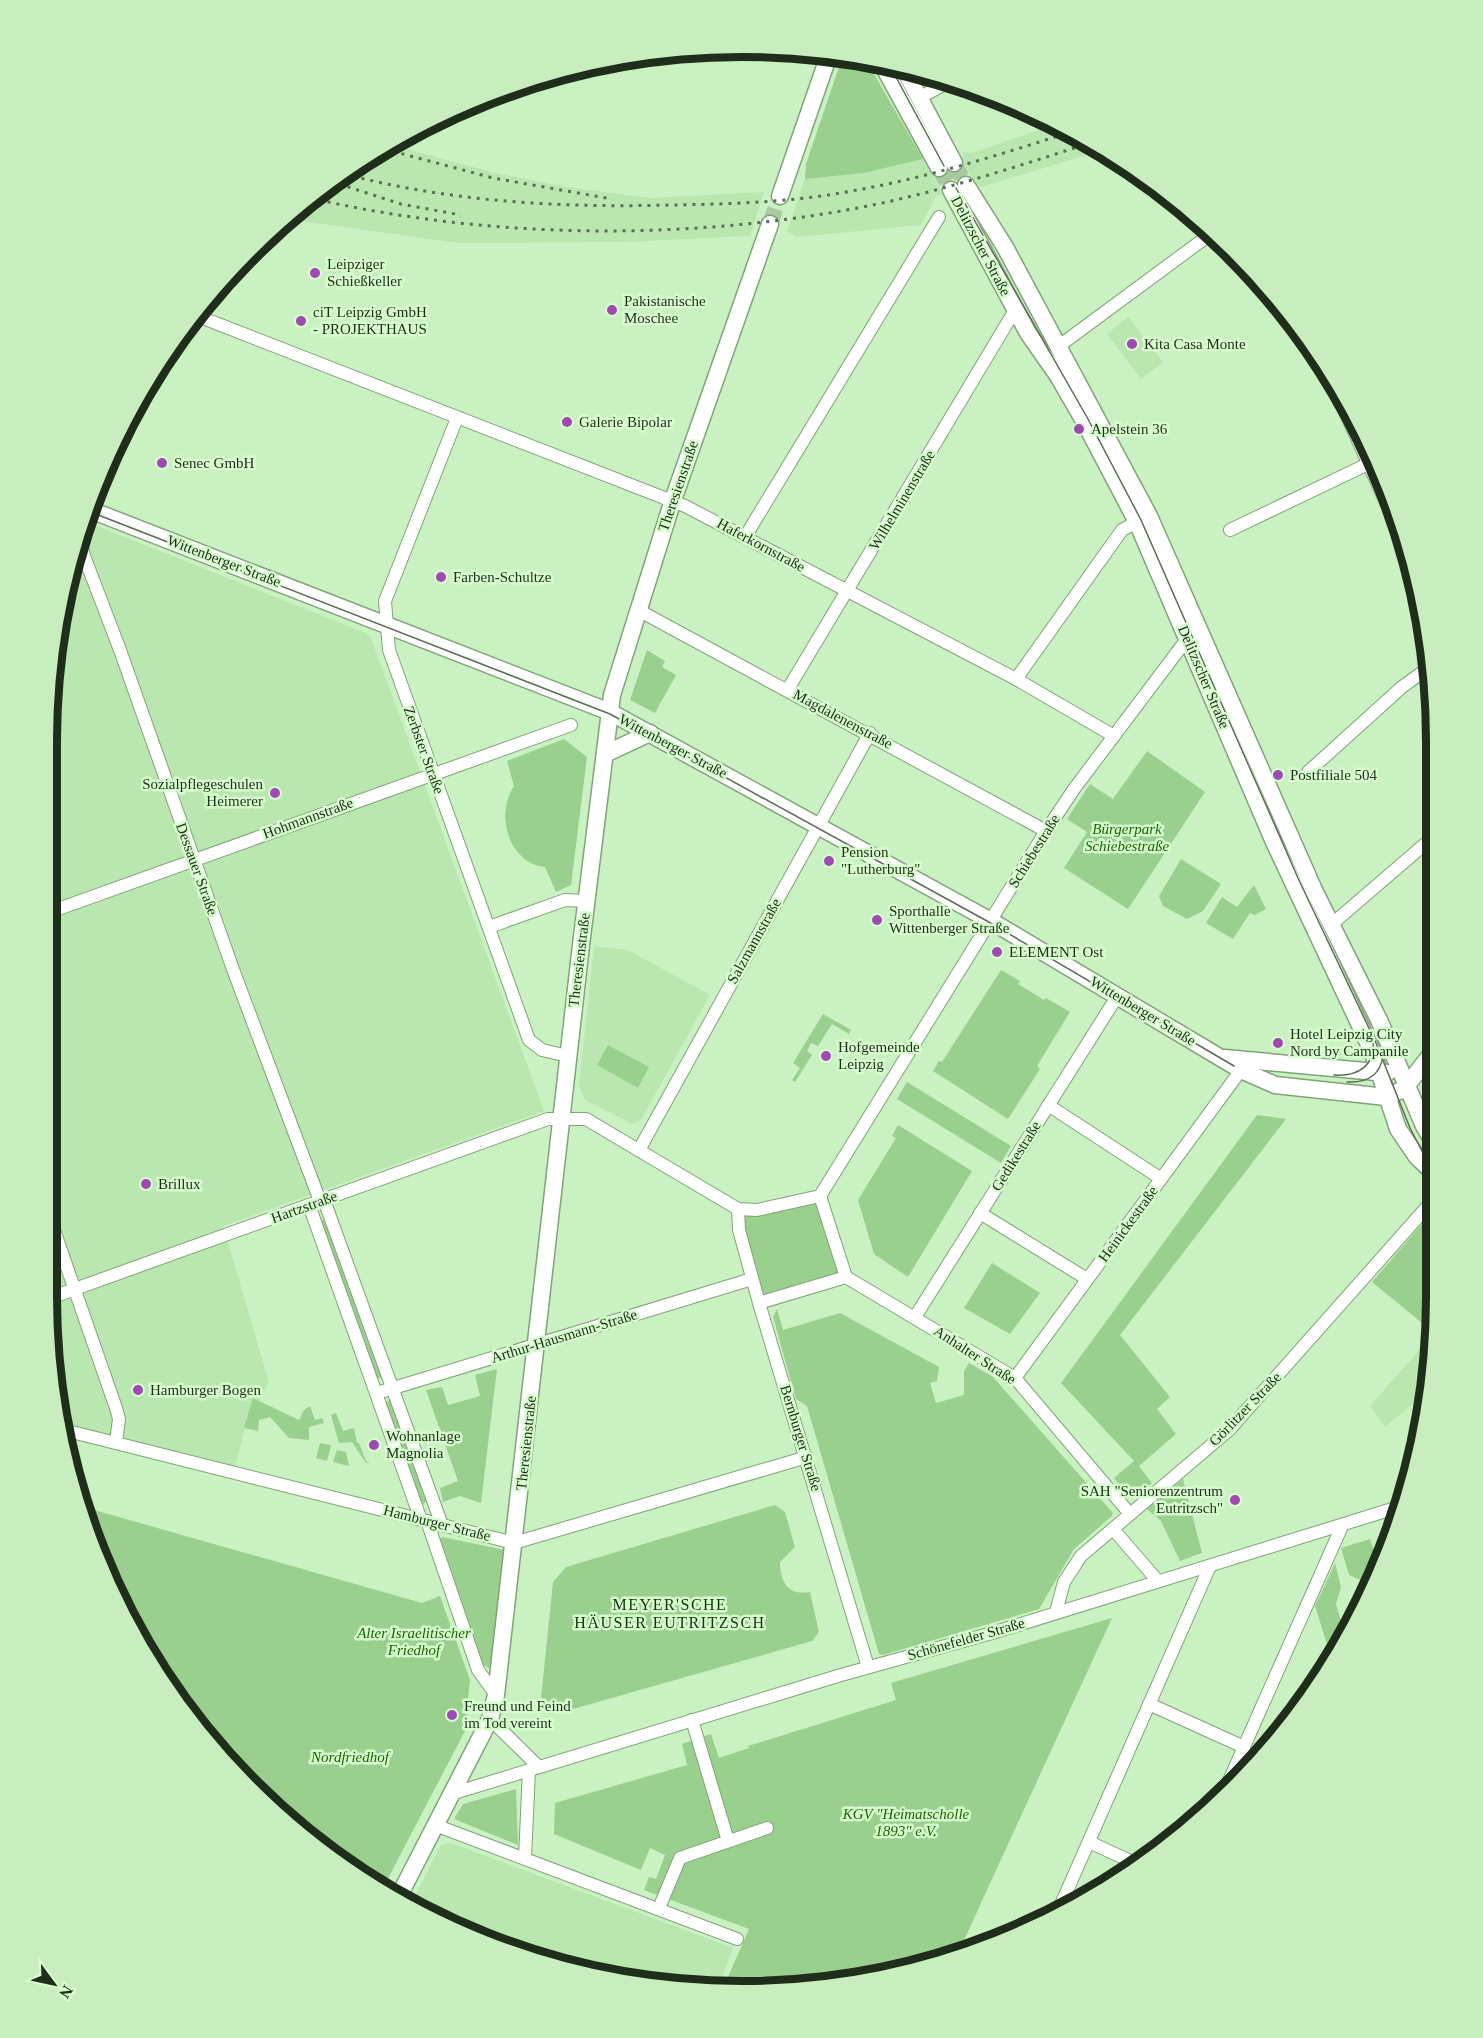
<svg xmlns="http://www.w3.org/2000/svg" width="1483" height="2038" viewBox="0 0 1483 2038" font-family="'Times New Roman',serif">
<style>
.built{fill:#bae6b0}
.green{fill:#9ad08e}
.lines{fill:none;stroke-linecap:round;stroke-linejoin:round}
.secondary-tunnel{stroke:#a8caa1;stroke-width:16;stroke-dasharray:16 8;stroke-linecap:butt}
.street-casing{stroke:#80a477;stroke-width:14}
.secondary-casing{stroke:#80a477;stroke-width:19}
.street{stroke:#fff;stroke-width:12}
.secondary{stroke:#fff;stroke-width:16}
.tram{stroke:#586f53;stroke-width:1.5}
.rail{stroke:#586f53;stroke-width:3;stroke-dasharray:3 6;stroke-linecap:butt}
.poi-dot{fill:#a048b4;stroke:#d7ffce;stroke-width:2}
.labels{text-anchor:middle;stroke-width:5;stroke-linejoin:round;paint-order:stroke}
.street-label{font-size:15px;fill:#1f2d1b;stroke:#d7ffce}
.poi-label{font-size:15px;fill:#1f2d1b;stroke:#d7ffce;text-anchor:start}
.park-label{font-size:15px;font-style:italic;fill:#1b6500;stroke:#d7ffce}
.neighbourhood-label{font-size:16px;letter-spacing:1.5px;fill:#13330a;stroke:#d7ffce}
.rim{fill:none;stroke:#1f2d1b;stroke-width:8}
</style>
<rect width="100%" height="100%" fill="#caf1c2"/>
<g class="built">
<path d="M1055,124L1089,139L1103,150L981,187L976,184L962,160L964,158L962,152L972,153Z"/>
<path d="M391,145L495,173L566,187L650,198L764,192L750,236L623,242L459,243L287,219L318,190Z"/>
<path d="M923,159L943,194L936,196L921,225L797,237L787,231L805,179L864,173Z"/>
<path d="M1128,317L1163,362L1141,379L1107,334Z"/>
<path d="M84,521L366,633L371,638L544,1111L223,1226L269,1382L245,1428L235,1467L63,1423L47,1296V741L70,562Z"/>
<path d="M594,946L628,950L710,995L641,1120L632,1124L585,1100L579,1086Z"/>
<path d="M1435,1332L1425,1394L1385,1427L1370,1406Z"/>
<path d="M451,1843L733,1948L719,1986H650L518,1955L434,1920L411,1904L441,1845Z"/>
</g>
<g class="green">
<path d="M843,55L866,60L923,159L864,173L805,179L806,164Z"/>
<path d="M647,650L665,661L662,667L676,675L655,713L630,700Z"/>
<path d="M564,739L587,757L571,885L556,892L545,867C508,863 495,814 514,786L507,761Z"/>
<path d="M1147,751L1205,792L1128,909L1064,868L1087,832L1067,819L1090,784L1113,799Z"/>
<path d="M1181,859L1221,884L1203,911L1187,919L1163,906L1159,896Z"/>
<path d="M1254,885L1266,909L1255,915L1250,913L1233,939L1206,923L1222,897L1237,907Z"/>
<path d="M1001,970L1020,981L1018,984L1044,1000L1046,998L1070,1012L1037,1066L1040,1069L1008,1119L933,1071L939,1061L942,1062Z"/>
<path d="M823,1014L851,1030L849,1034L832,1024L818,1046L811,1043L807,1051L812,1055L795,1082L792,1080L800,1068L793,1063Z"/>
<path d="M608,1045L649,1067L638,1088L597,1065Z"/>
<path d="M907,1082L1011,1146L1001,1163L897,1099Z"/>
<path d="M1257,1115L1286,1119L1120,1335L1170,1397L1157,1409L1176,1434L1139,1466L1152,1483L1138,1494H1127L1114,1478L1134,1461L1061,1383Z"/>
<path d="M898,1125L972,1171L908,1277L874,1254L858,1200L896,1138L892,1136Z"/>
<path d="M820,1196L846,1277L759,1303L738,1209Z"/>
<path d="M1434,1210L1435,1318L1427,1327L1372,1282Z"/>
<path d="M324,1219H327L383,1377L375,1379L319,1224Z"/>
<path d="M992,1263L1040,1293L1010,1334L964,1308Z"/>
<path d="M777,1309L783,1330L840,1313L939,1367L937,1381L930,1383L936,1403L964,1395V1371L969,1363L993,1377L1113,1513L1112,1516L1074,1549L1039,1609L883,1655L879,1654L807,1406L796,1399L773,1317Z"/>
<path d="M497,1369L481,1503L460,1496L443,1502L440,1488L458,1481L426,1390L442,1387L448,1405L480,1396L475,1375Z"/>
<path d="M253,1398L299,1420L304,1410L310,1406L315,1420L322,1418L324,1423L309,1427V1440L289,1438L270,1417L259,1420L258,1431L244,1428Z"/>
<path d="M391,1399L429,1500L423,1504L420,1503L384,1404Z"/>
<path d="M336,1413L343,1431L354,1428L357,1443H359L366,1461L370,1462L366,1463L352,1442L339,1443L331,1415Z"/>
<path d="M320,1443L331,1445L327,1461L316,1458Z"/>
<path d="M337,1450L346,1452L349,1466L333,1462Z"/>
<path d="M1183,1479L1202,1553L1180,1561L1161,1521L1147,1509Z"/>
<path d="M775,1505L785,1512L795,1547L780,1562C780,1582 788,1596 810,1592L819,1632L812,1641L559,1713L550,1714L540,1708L553,1582L566,1567Z"/>
<path d="M80,1506L422,1603L440,1596L470,1680L465,1731L384,1886L283,1819L163,1682L100,1563Z"/>
<path d="M442,1537L505,1550L492,1665L489,1668L482,1664L439,1540Z"/>
<path d="M1370,1539L1379,1566L1371,1584L1367,1583L1370,1574L1365,1573L1363,1581L1349,1575L1341,1548Z"/>
<path d="M1335,1563L1341,1587L1336,1604L1345,1635H1347L1332,1660L1315,1606Z"/>
<path d="M1112,1618L959,1951L832,1986H724L749,1929L644,1890L649,1877L656,1879L665,1855L650,1848L641,1870L554,1834L555,1803L687,1765L682,1744L711,1734L719,1758L749,1748L748,1746L896,1700L891,1683Z"/>
<path d="M516,1789L518,1845L454,1819L463,1804Z"/>
</g>
<g class="lines">
<g class="secondary-tunnel">
<path d="M954,163L966,185"/>
<path d="M939,168L951,190"/>
<path d="M770,224L780,196"/>
</g>
<defs>
<g id="street">
<path d="M919,98L952,80"/>
<path d="M195,315L685,506L1016,679L1114,736"/>
<path d="M1059,346L1212,233"/>
<path d="M1338,396L1398,529"/>
<path d="M457,418L385,601L389,650L529,1040L542,1050L568,1056"/>
<path d="M1230,530L1368,464"/>
<path d="M79,535L84,556L120,650L234,972L320,1201"/>
<path d="M745,537L939,217"/>
<path d="M638,610L1046,831"/>
<path d="M1016,679L1122,530L1137,522"/>
<path d="M788,689L1015,310"/>
<path d="M1308,772L1402,687L1431,666"/>
<path d="M47,913L571,725"/>
<path d="M1332,924L1432,838"/>
<path d="M489,927L565,900L586,901"/>
<path d="M1048,1105L1160,1178"/>
<path d="M639,1150L870,733"/>
<path d="M820,1196L1046,831L1074,789L1187,639"/>
<path d="M324,1200L442,1525"/>
<path d="M309,1205L421,1520"/>
<path d="M738,1209L739,1230L759,1303L868,1667"/>
<path d="M47,1210L116,1408L119,1419L116,1442"/>
<path d="M980,1213L1087,1279"/>
<path d="M846,1277L1015,1378L1130,1514"/>
<path d="M47,1299L548,1119H586L738,1209L757,1210L820,1196L846,1277"/>
<path d="M759,1303L846,1277"/>
<path d="M915,1317L1118,995"/>
<path d="M1015,1378L1241,1070"/>
<path d="M377,1393L752,1279"/>
<path d="M64,1430L514,1543L807,1457"/>
<path d="M427,1521L478,1670L496,1695"/>
<path d="M1113,1529L1157,1580"/>
<path d="M1056,1612L1064,1582L1081,1556L1229,1430L1434,1199"/>
<path d="M1149,1704L1244,1747"/>
<path d="M490,1719L539,1767"/>
<path d="M692,1720L728,1841"/>
<path d="M1224,1792L1342,1526"/>
<path d="M451,1794L841,1675L992,1633L1402,1506"/>
<path d="M435,1825L737,1939"/>
<path d="M1089,1842L1137,1864"/>
<path d="M525,1858L529,1770"/>
<path d="M659,1908L680,1858L767,1828"/>
<path d="M1059,1909L1210,1566"/>
</g>
<g id="secondary">
<path d="M882,64L939,168"/>
<path d="M904,69L954,163"/>
<path d="M966,185L1005,247L1149,516L1314,890L1379,1020L1424,1126L1434,1143"/>
<path d="M951,190L1028,333L1058,376L1084,421L1137,522L1274,842L1373,1053L1398,1129L1417,1157L1434,1173"/>
<path d="M780,196L830,52"/>
<path d="M88,509L610,712L991,921L1241,1070L1275,1085L1386,1097L1404,1089L1433,1052"/>
<path d="M605,754L650,733"/>
<path d="M1225,1058L1387,1073"/>
<path d="M399,1896L490,1719L496,1695L581,945L612,695L673,500L770,224"/>
</g>
</defs>
<use href="#street" class="street-casing"/>
<use href="#secondary" class="secondary-casing"/>
<use href="#street" class="street"/>
<use href="#secondary" class="secondary"/>
<g class="tram">
<path d="M890,66L944,166"/>
<path d="M956,188L1088,419L1141,520L1298,878L1376,1043L1410,1128L1422,1151L1434,1164"/>
<path d="M88,511L610,714L987,921L1234,1066"/>
<path d="M1334,1075C1358,1077 1376,1065 1373,1040"/>
<path d="M1347,1082C1366,1083 1380,1076 1383,1056"/>
</g>
<g class="rail">
<path d="M384,149L493,178L612,199"/>
<path d="M344,174C452,202 561,208 672,205C734,204 796,202 857,190C930,177 1001,154 1071,132"/>
<path d="M339,184L401,204L461,215"/>
<path d="M310,198C484,238 672,241 847,210C931,195 1012,168 1093,142"/>
</g>
</g>
<g class="poi-dot">
<circle cx="315" cy="273" r="6"/>
<circle cx="612" cy="310" r="6"/>
<circle cx="301" cy="321" r="6"/>
<circle cx="1132" cy="344" r="6"/>
<circle cx="567" cy="422" r="6"/>
<circle cx="1079" cy="429" r="6"/>
<circle cx="162" cy="463" r="6"/>
<circle cx="441" cy="577" r="6"/>
<circle cx="1278" cy="775" r="6"/>
<circle cx="275" cy="793" r="6"/>
<circle cx="829" cy="861" r="6"/>
<circle cx="877" cy="920" r="6"/>
<circle cx="997" cy="952" r="6"/>
<circle cx="1278" cy="1043" r="6"/>
<circle cx="826" cy="1056" r="6"/>
<circle cx="146" cy="1184" r="6"/>
<circle cx="138" cy="1390" r="6"/>
<circle cx="374" cy="1445" r="6"/>
<circle cx="1235" cy="1500" r="6"/>
<circle cx="452" cy="1715" r="6"/>
</g>
<g class="labels">
<g class="street-label">
<text transform="translate(981 246) rotate(62)" y="5">Delitzscher Straße</text>
<text transform="translate(678 486) rotate(-71)" y="5">Theresienstraße</text>
<text transform="translate(902 500) rotate(-59)" y="5">Wilhelminenstraße</text>
<text transform="translate(761 545) rotate(28)" y="5">Haferkornstraße</text>
<text transform="translate(224 561) rotate(21)" y="5">Wittenberger Straße</text>
<text transform="translate(1204 677) rotate(67)" y="5">Delitzscher Straße</text>
<text transform="translate(843 719) rotate(28)" y="5">Magdalenenstraße</text>
<text transform="translate(673 746) rotate(28)" y="5">Wittenberger Straße</text>
<text transform="translate(424 750) rotate(70)" y="5">Zerbster Straße</text>
<text transform="translate(308 818) rotate(-20)" y="5">Hohmannstraße</text>
<text transform="translate(1034 851) rotate(-58)" y="5">Schiebestraße</text>
<text transform="translate(197 869) rotate(70)" y="5">Dessauer Straße</text>
<text transform="translate(754 941) rotate(-61)" y="5">Salzmannstraße</text>
<text transform="translate(579 960) rotate(-83)" y="5">Theresienstraße</text>
<text transform="translate(1143 1011) rotate(31)" y="5">Wittenberger Straße</text>
<text transform="translate(1016 1156) rotate(-58)" y="5">Gedikestraße</text>
<text transform="translate(304 1207) rotate(-20)" y="5">Hartzstraße</text>
<text transform="translate(1128 1224) rotate(-54)" y="5">Heinickestraße</text>
<text transform="translate(564 1336) rotate(-17)" y="5">Arthur-Hausmann-Straße</text>
<text transform="translate(975 1355) rotate(33)" y="5">Anhalter Straße</text>
<text transform="translate(1245 1409) rotate(-46)" y="5">Görlitzer Straße</text>
<text transform="translate(801 1438) rotate(73)" y="5">Bernburger Straße</text>
<text transform="translate(526 1443) rotate(-84)" y="5">Theresienstraße</text>
<text transform="translate(437 1523) rotate(14)" y="5">Hamburger Straße</text>
<text transform="translate(966 1639) rotate(-16)" y="5">Schönefelder Straße</text>
</g>
<g class="poi-label">
<text x="327" y="269">Leipziger<tspan x="327" dy="17">Schießkeller</tspan></text>
<text x="624" y="306">Pakistanische<tspan x="624" dy="17">Moschee</tspan></text>
<text x="313" y="317">ciT Leipzig GmbH<tspan x="313" dy="17">- PROJEKTHAUS</tspan></text>
<text x="1144" y="349">Kita Casa Monte</text>
<text x="579" y="427">Galerie Bipolar</text>
<text x="1091" y="434">Apelstein 36</text>
<text x="174" y="468">Senec GmbH</text>
<text x="453" y="582">Farben-Schultze</text>
<text x="1290" y="780">Postfiliale 504</text>
<text x="263" y="789" text-anchor="end">Sozialpflegeschulen<tspan x="263" dy="17">Heimerer</tspan></text>
<text x="841" y="857">Pension<tspan x="841" dy="17">"Lutherburg"</tspan></text>
<text x="889" y="916">Sporthalle<tspan x="889" dy="17">Wittenberger Straße</tspan></text>
<text x="1009" y="957">ELEMENT Ost</text>
<text x="1290" y="1039">Hotel Leipzig City<tspan x="1290" dy="17">Nord by Campanile</tspan></text>
<text x="838" y="1052">Hofgemeinde<tspan x="838" dy="17">Leipzig</tspan></text>
<text x="158" y="1189">Brillux</text>
<text x="150" y="1395">Hamburger Bogen</text>
<text x="386" y="1441">Wohnanlage<tspan x="386" dy="17">Magnolia</tspan></text>
<text x="1223" y="1496" text-anchor="end">SAH "Seniorenzentrum<tspan x="1223" dy="17">Eutritzsch"</tspan></text>
<text x="464" y="1711">Freund und Feind<tspan x="464" dy="17">im Tod vereint</tspan></text>
</g>
<g class="park-label">
<text x="1127" y="834">Bürgerpark<tspan x="1127" dy="17">Schiebestraße</tspan></text>
<text x="414" y="1638">Alter Israelitischer<tspan x="414" dy="17">Friedhof</tspan></text>
<text x="350" y="1762">Nordfriedhof</text>
<text x="906" y="1819">KGV "Heimatscholle<tspan x="906" dy="17">1893" e.V.</tspan></text>
</g>
<g class="neighbourhood-label">
<text x="670" y="1610">MEYER'SCHE<tspan x="670" dy="18">HÄUSER EUTRITZSCH</tspan></text>
</g>
</g>
<path d="M0 0H1483V2038H0ZM741 57H742A684 684 0 0 1 1426 741V1297A684 684 0 0 1 742 1981H741A684 684 0 0 1 57 1297V741A684 684 0 0 1 741 57Z" fill="#c8eec0" fill-rule="evenodd"/>
<path class="rim" d="M741 57H742A684 684 0 0 1 1426 741V1297A684 684 0 0 1 742 1981H741A684 684 0 0 1 57 1297V741A684 684 0 0 1 741 57Z"/>
<g transform="translate(54 1984) rotate(123)" stroke="#d7ffce" stroke-width="4.5" paint-order="stroke">
<path d="M0-4.5L10 22L0 15L-10 22Z" fill="#1f2d1b"/>
<text y="-9" font-size="16" font-weight="bold" text-anchor="middle" fill="#1f2d1b">N</text>
</g>
</svg>
